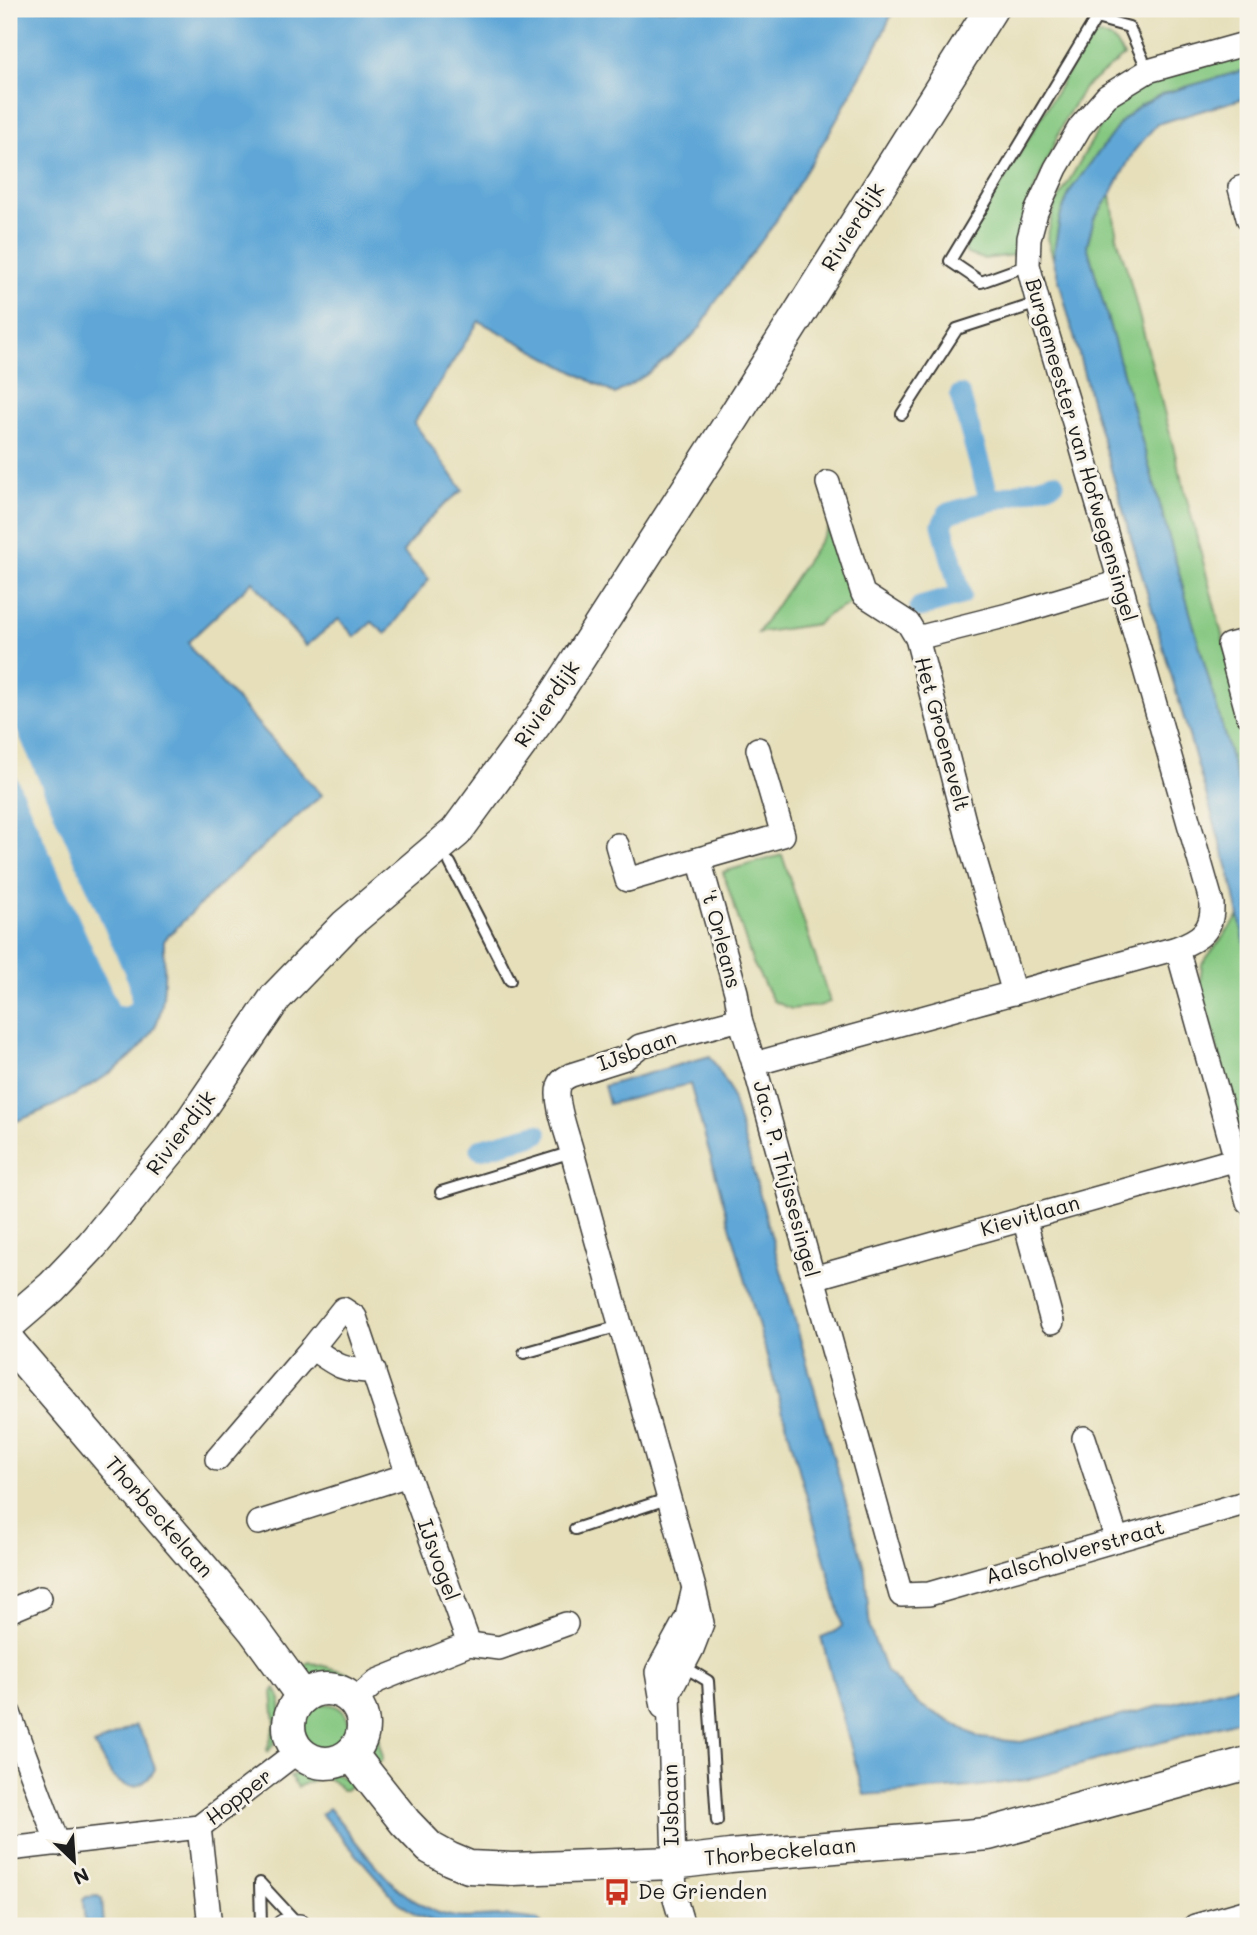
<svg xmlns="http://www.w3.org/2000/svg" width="1257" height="1935" viewBox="0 0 1257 1935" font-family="Mali,sans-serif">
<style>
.green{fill:#85c881;stroke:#50724e;stroke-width:2}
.water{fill:#61a7d7;stroke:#3e627a;stroke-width:2}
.pier{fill:#e6dfba}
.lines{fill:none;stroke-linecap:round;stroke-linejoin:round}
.canal{stroke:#61a7d7;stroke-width:21}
.lane-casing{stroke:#3a3934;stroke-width:14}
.street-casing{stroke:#3a3934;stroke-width:26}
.secondary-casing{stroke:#3a3934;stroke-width:35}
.lane{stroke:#fff;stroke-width:10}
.street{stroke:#fff;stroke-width:23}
.secondary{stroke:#fff;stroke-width:32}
.labels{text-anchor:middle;stroke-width:6;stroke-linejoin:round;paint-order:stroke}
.street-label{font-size:21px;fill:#1c1c1c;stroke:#f7f3e8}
.poi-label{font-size:21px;fill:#1c1c1c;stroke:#f7f3e8;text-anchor:start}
</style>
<rect width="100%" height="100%" fill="#f7f3e8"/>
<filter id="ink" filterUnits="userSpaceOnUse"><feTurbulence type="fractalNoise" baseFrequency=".0143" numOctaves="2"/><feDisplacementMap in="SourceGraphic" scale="14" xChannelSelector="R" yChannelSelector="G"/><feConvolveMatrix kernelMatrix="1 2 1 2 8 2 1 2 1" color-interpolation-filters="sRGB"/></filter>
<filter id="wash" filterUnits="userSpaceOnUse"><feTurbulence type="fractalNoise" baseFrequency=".00686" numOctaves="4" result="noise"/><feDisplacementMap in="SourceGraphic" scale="28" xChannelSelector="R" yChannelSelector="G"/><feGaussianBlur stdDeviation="1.57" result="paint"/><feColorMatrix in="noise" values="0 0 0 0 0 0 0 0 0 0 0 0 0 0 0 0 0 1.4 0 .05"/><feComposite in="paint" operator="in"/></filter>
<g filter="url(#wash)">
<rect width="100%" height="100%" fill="#e6dfba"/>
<g class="green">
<path d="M1101,35L1113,40L1124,56L1084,88L1064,121L1029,202L1020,254L984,259L967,254L964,247L1089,37Z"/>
<path d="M1248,51V69L1162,94L1139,106L1122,121L1070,191L1060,217L1053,258L1047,238L1055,205L1109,111L1129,88Z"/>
<path d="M1111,194L1117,238L1128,273L1230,665L1233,685L1248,737V819L1087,245L1094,219Z"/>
<path d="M828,529C835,553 840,582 858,600L829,614L817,624L758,633Z"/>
<path d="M782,855L830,1002L819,1006L791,1009L773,1001L753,963L723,872Z"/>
<path d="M1239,916L1248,959V1151L1245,1152L1200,983L1202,964Z"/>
<path d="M309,1662L348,1673L360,1683C344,1686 314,1678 301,1667Z"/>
<path d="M276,1688C286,1709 283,1734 268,1752L267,1750L275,1724L272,1692Z"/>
<path d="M376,1702C386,1718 377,1726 379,1742C380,1749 383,1753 383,1759L378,1764C369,1749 370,1717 376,1702Z"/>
<circle cx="326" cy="1727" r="23"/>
<path d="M306,1770L337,1774L353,1783L345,1790H342C326,1770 316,1779 298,1787L290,1776Z"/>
</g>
<g class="water">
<path d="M9,9H894L881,38L835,123L772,227L714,304L701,327L687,342L646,375L615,394L479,321L414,423L463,490C437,510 422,524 403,552L429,579L386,634L372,622L355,637L339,619L306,646L283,620L253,581L188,642L193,651L322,795L226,879L168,936L164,941C164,966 166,993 159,1017C144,1066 54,1108 9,1124Z"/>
<path d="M1248,69V97L1157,124L1134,151L1111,194L1094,219L1087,245L1248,819V959L1232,883L1092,404L1053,258L1060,217L1070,191L1122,121L1139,106L1162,94Z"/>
<path d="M710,1056L729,1087L745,1142L865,1570L870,1629L886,1671L918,1704L980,1738L1021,1742L1248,1683V1718L1026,1780L972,1787L864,1795L821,1637L834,1632L842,1626L838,1607L690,1084L609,1104L604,1086Z"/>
<path d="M136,1725L147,1744L155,1769C150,1778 144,1785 134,1786C113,1788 104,1761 94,1745Z"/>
<path d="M329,1808C361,1846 396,1903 446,1915C464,1920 482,1916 500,1916C513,1916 525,1918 538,1920L543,1926L443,1925L416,1915L397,1901L321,1814Z"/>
<path d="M98,1896L102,1899L104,1926H85L83,1900L86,1897Z"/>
</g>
<path class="pier" d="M9,713L129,984L131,1002L124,1007L118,1005L9,761Z"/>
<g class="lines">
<g class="canal">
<path d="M960,395L990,501"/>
<path d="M920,607L961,595L942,525L948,513L1054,483"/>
<path d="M480,1149L537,1134"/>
</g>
</g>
</g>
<g filter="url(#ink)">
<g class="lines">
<defs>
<g id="lane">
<path d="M1028,265L981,282L950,261L1096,18L1129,27L1148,71"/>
<path d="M902,414L957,329L1038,303"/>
<path d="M450,863L510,980"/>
<path d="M441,1192L572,1152"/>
<path d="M524,1353L620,1326"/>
<path d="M575,1529L670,1498"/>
<path d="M683,1666L708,1681L717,1821"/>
<path d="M261,1926L260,1883L297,1923"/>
</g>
<g id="street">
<path d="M1248,43L1148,71L1107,96L1080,127L1056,168L1036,212L1029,238L1028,265L1038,303L1080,442L1212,904C1213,931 1200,939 1177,948L754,1064L901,1595L929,1594L1248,1502"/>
<path d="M1248,186L1240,188L1248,218"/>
<path d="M828,483L863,594L908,623L917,638"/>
<path d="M1248,640L1229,645L1248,715"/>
<path d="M617,845L627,880L699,859"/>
<path d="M1177,948L1248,1202"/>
<path d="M1014,993L967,833L917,638L1016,613L1120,582"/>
<path d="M740,1019L736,992L699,859L783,835L758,749"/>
<path d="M1024,1218L1052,1322"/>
<path d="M813,1278L1248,1156"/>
<path d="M312,1348C337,1366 343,1371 374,1371"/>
<path d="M1084,1438L1117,1540"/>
<path d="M217,1459L312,1348L343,1309L355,1317L408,1475L469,1644"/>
<path d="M258,1523L408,1475"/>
<path d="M9,1611L40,1598"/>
<path d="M354,1701L377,1681L469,1644L499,1648L566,1624"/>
<path d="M663,1707L657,1672L687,1617L693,1592"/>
<path d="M9,1713L58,1844"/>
<path d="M199,1827L210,1926"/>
<path d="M9,1849L199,1827L298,1751"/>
<path d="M284,1926H299"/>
<path d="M683,1926L675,1899L669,1693L692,1649L702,1623L694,1588L572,1152C568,1136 554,1101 559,1086C561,1080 565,1078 571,1075L625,1058L640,1046L740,1019L754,1064"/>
<path d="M1195,1926L1248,1911"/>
</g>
<g id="secondary">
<path d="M9,1324L52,1287L92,1245L180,1138L276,997L346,925L456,832L547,708L734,417L991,9"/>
<path d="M9,1342L217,1585L254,1630L303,1697"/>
<circle cx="326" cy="1726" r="37"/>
<path d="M351,1754L405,1822L430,1848L450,1859L469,1867L513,1869L673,1863L730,1856L988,1834L1248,1763"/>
</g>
</defs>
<use href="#lane" class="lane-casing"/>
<use href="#street" class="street-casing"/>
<use href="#secondary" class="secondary-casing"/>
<use href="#lane" class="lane"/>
<use href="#street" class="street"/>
<use href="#secondary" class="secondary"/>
</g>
</g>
<defs>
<symbol id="bus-bare" viewBox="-9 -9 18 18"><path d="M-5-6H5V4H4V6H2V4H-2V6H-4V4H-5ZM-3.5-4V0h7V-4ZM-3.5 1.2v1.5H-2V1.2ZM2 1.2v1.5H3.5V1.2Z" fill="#c8321e" stroke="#f7f3e8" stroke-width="2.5" paint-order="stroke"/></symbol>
</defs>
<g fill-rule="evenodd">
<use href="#bus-bare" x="598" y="1873" width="38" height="38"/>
</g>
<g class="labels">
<g class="street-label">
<text transform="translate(853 227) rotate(-58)" y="7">Rivierdijk</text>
<text transform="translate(1081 450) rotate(74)" y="7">Burgemeester van Hofwegensingel</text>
<text transform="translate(547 704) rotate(-56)" y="7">Rivierdijk</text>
<text transform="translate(942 734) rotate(75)" y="7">Het Groenevelt</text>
<text transform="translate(721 939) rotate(75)" y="7">'t Orleans</text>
<text transform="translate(637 1051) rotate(-20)" y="7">IJsbaan</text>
<text transform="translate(181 1133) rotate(-53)" y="7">Rivierdijk</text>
<text transform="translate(786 1179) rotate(75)" y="7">Jac. P. Thijssesingel</text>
<text transform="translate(1030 1216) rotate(-16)" y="7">Kievitlaan</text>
<text transform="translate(159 1517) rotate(49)" y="7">Thorbeckelaan</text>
<text transform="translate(1075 1552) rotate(-16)" y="7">Aalscholverstraat</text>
<text transform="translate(438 1560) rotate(70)" y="7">IJsvogel</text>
<text transform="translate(239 1797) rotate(-38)" y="7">Hopper</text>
<text transform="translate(671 1805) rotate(-91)" y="7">IJsbaan</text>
<text transform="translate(780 1852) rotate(-5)" y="7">Thorbeckelaan</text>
</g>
<g class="poi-label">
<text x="638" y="1899">De Grienden</text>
</g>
</g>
<rect width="1257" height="1935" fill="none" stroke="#f7f3e8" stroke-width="35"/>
<g transform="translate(74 1861) rotate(155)" stroke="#f7f3e8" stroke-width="5" paint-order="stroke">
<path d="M0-5L12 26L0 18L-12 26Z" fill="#1c1c1c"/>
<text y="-10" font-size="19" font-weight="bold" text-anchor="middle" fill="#1c1c1c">N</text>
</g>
</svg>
